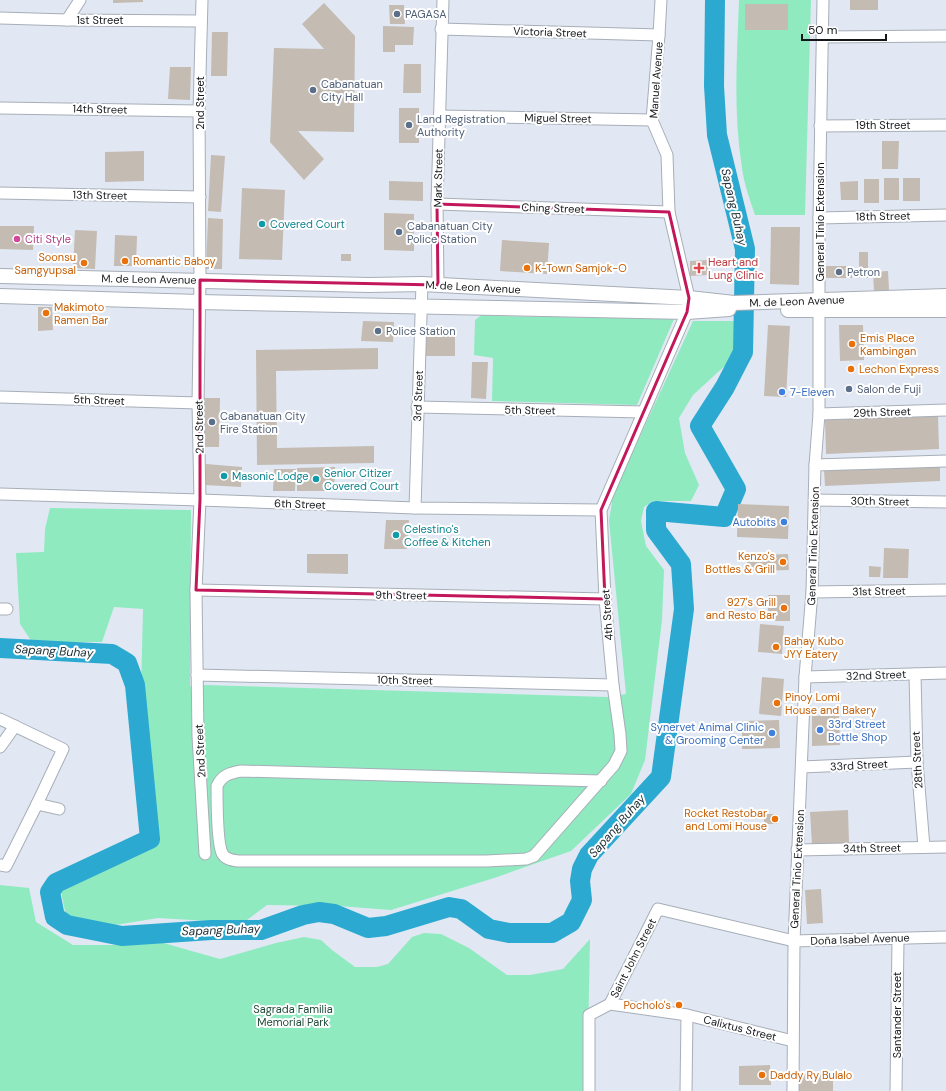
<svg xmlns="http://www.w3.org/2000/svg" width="946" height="1091" viewBox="0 0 946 1091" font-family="'DM Sans',sans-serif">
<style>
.green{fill:#8feac0}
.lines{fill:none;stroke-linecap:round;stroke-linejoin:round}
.river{stroke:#2ca9d1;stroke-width:20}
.building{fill:#c4bbb2}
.minor-casing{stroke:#a7aeb8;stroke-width:13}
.major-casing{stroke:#a7aeb8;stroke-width:16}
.minor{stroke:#fff;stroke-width:11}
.major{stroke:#fff;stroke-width:14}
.marked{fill:none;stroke:#c2185b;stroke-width:3;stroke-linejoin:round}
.service-dot{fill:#5c6f8a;stroke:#fff;stroke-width:1.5}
.culture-dot{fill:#0f9aa8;stroke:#fff;stroke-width:1.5}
.hotel-dot{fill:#d1479c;stroke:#fff;stroke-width:1.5}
.food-dot{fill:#e8710a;stroke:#fff;stroke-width:1.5}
.health-dot{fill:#e0444e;stroke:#fff;stroke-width:1.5}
.shop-dot{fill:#3f7fe0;stroke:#fff;stroke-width:1.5}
.labels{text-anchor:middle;stroke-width:4;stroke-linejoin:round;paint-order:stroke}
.service-label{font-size:11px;fill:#4e5e75;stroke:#fff;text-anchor:start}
.street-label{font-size:11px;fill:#14171a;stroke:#fff}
.culture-label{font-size:11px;fill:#0d838f;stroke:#fff;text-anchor:start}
.hotel-label{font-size:11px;fill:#b23c85;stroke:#fff;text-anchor:start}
.food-label{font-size:11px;fill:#c56008;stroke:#fff;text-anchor:start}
.health-label{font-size:11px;fill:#be3a42;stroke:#fff;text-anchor:start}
.shop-label{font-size:11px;fill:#366cbe;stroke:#fff;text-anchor:start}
.park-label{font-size:11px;fill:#1f4b38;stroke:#fff}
.water-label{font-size:12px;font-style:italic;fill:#1b2f37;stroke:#fff}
</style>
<rect width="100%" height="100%" fill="#e1e8f3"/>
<g class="green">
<path d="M739,0H811L805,215H755C750,200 744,184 742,168C733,112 737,56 739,0Z"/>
<path d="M483,314L491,316L674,319L637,405L492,401L493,358L474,355L475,320Z"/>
<path d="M693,321H744L740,352L693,395L679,418L685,453L699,485L691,501H653L644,507L641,521L646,546L664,570L662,620L645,760L631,794L571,851L494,878L391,910L338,906L267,905L243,923L158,918L103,927L66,916L60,887L158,844L141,690L143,609L114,607L102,642H65L34,645L20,624L16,553L44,552L45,529L50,508L191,510L190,686L204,685L607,697L626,694L609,521L613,495Z"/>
<path d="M0,885L29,888L36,922L73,945H134L160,942L220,959L276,943L304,937L321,940L332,950L355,967H377L388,964L412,937L424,933L441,934L469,948L507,975H530L563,969L590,939L587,1091H0Z"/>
</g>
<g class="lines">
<path class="river" d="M0,648L112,654L127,663L135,685L150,839L56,883L50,892L55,917L67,925L122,936L211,930H261L303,915L319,912L334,914L368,928L386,926L449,907L461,909L489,929L509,933H552L571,922L582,900L580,881L582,869L589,855L661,777L684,609L681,564L656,530V511L724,517L736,489L700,426L725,387L743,352L745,249L717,135L714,86L715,0"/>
</g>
<g class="building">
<path d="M113,0H143V2L113,3Z"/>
<rect x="850" y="0" width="28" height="10"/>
<path d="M324,3L355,36L354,132L298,131L324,159L304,180L270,142L274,48L324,49L302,24Z"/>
<rect x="745" y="4" width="43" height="26"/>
<path d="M389,5H404L405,24H390Z"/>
<path d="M383,26L414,27L413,45H395V52H383Z"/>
<path d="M212,32H228L227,76H211Z"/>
<path d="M404,64H421V93H403Z"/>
<path d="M170,67H191L190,100L168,99Z"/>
<rect x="399" y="108" width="20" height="35"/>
<path d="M882,141H899L898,169H882Z"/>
<path d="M144,151V181L105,182V152Z"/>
<path d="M211,155L225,156L221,212L208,211Z"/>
<rect x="884" y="178" width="15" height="22"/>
<rect x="903" y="178" width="17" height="23"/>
<rect x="864" y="179" width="15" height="24"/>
<path d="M389,181L423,182V201L389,200Z"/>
<path d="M858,181V200H841L840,182Z"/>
<path d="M242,188L285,190L282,260L239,259Z"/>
<path d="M384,213L414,214V251L384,250Z"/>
<path d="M208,218L223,219L222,269H206Z"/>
<path d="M0,226H34L33,250L0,249Z"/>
<path d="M771,227H800L799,285L770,284Z"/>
<path d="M75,230L97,231L95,269L73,268Z"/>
<path d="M115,235L137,236L136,266H114Z"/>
<path d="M502,240L549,243L547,274L500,271Z"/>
<rect x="859" y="252" width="9" height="26"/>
<rect x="341" y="254" width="10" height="7"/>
<path d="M708,260V275L690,276V261Z"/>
<rect x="826" y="266" width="26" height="12"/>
<path d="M888,271L889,290L874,291L873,272Z"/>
<path d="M38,307H52L53,330L38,331Z"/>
<path d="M363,321L394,322L393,342L361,341Z"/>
<path d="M768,325L790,326L786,397L764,396Z"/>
<path d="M839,325H863L864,360L840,361Z"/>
<rect x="425" y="328" width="30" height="28"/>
<path d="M378,348V369L276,371L277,448L374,446V463L257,465L256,350Z"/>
<path d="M472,362H488L486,399L471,398Z"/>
<path d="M204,398H220L219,447H204Z"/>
<path d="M938,415L939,449L826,454L825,420Z"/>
<path d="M206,464L242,467L241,487L205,485Z"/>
<path d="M940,465V481L825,486L824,470Z"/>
<path d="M335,467L334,491H297V468Z"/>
<path d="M274,469H296L295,491H273Z"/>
<path d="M738,504L789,506L788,539L737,537Z"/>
<path d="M386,520H409L407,549H384Z"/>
<path d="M884,548L909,549L908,578H883Z"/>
<path d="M307,554H348V574L307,573Z"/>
<path d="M788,554L789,570L747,571V555Z"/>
<path d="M869,566L881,567L880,577H869Z"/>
<rect x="768" y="595" width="22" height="26"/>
<path d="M760,624L784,626L782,654L758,652Z"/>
<path d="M762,677L784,679L781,716L759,714Z"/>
<path d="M839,715L840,745L812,746V716Z"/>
<path d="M779,720L780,748L742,749V721Z"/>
<path d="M848,810L849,843L812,845L810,812Z"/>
<rect x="764" y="814" width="13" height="10"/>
<path d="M821,889L823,923L807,924L805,890Z"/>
<path d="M770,1065L771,1085H739V1066Z"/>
<path d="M833,1072V1091H799V1073Z"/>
</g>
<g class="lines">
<defs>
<g id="minor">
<path d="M202,0L199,111L200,280L198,403L200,500L196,590L198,736L205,854"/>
<path d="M0,18L67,20L201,21"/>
<path d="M67,20L80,0"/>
<path d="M441,29L659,35"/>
<path d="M822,37L946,36"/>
<path d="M0,108L199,111"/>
<path d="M439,116L652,120"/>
<path d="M820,126L946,125"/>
<path d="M0,193L200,197"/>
<path d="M437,204L669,212"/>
<path d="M819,218L946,215"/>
<path d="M438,285L437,204L443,0"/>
<path d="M0,397L198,403"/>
<path d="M417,407L643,412"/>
<path d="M819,414L946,410"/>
<path d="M815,465L946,461"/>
<path d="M0,494L200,500L415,508L601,510"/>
<path d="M815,500L946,502"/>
<path d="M415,508L422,284"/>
<path d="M196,590L605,599"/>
<path d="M812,592L946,590"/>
<path d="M0,609H7"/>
<path d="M915,674L917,762L924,847"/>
<path d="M197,675L613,685"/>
<path d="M805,677L946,673"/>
<path d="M0,719L63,749L37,804"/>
<path d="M0,747L15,726"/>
<path d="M802,767L917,762"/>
<path d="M601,781L241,771C230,773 222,775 217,786C217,800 217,842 222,853C225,859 231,860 238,861H486L526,859L534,856L614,765L621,751L620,734L613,685L605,599L601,510L687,312L689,298L669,212L667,155L652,120L659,35L661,0"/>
<path d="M797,850L946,847"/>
<path d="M0,865L6,866L37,804L59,809"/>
<path d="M610,1004L687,1015L793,1041"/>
<path d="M589,1091V1015L610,1004L658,909L794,941L946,937"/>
<path d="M686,1091L687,1015"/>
<path d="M793,1091L794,941L805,677L812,592L815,465L819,414V218L823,0"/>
<path d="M896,1091L898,939"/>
</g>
<g id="major">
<path d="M0,276L369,285L422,284L459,286L689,298L734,303L946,296"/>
<path d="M0,296L199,302L687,312L729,309"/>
<path d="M788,310H946"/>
</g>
</defs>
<use href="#minor" class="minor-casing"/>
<use href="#major" class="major-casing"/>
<use href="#minor" class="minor"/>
<use href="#major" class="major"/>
</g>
<path class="marked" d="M437,204L669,212L689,298L687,312L601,510L605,599L196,590L200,500V280L438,285Z"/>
<g class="service-dot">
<circle cx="397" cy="14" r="4"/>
<circle cx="313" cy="90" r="4"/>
<circle cx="409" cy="125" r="4"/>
<circle cx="399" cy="232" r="4"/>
<circle cx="839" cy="272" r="4"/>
<circle cx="378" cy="331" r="4"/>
<circle cx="849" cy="389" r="4"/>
<circle cx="212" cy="422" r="4"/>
</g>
<g class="culture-dot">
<circle cx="262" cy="224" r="4"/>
<circle cx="224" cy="476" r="4"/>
<circle cx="316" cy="479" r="4"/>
<circle cx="396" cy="535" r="4"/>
</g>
<circle class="hotel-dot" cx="17" cy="239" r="4"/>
<g class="food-dot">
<circle cx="125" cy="261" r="4"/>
<circle cx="84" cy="263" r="4"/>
<circle cx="527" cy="268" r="4"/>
<circle cx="46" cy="313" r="4"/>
<circle cx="852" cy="344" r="4"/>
<circle cx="851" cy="369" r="4"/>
<circle cx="783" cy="562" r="4"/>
<circle cx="784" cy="608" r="4"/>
<circle cx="776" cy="647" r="4"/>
<circle cx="777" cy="703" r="4"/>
<circle cx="775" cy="819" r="4"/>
<circle cx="679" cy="1005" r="4"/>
<circle cx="762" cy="1075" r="4"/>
</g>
<path class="health-dot" d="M697 262h4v4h4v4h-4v4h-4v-4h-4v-4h4z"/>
<g class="shop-dot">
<circle cx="782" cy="392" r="4"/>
<circle cx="784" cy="522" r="4"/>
<circle cx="820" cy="730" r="4"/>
<circle cx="772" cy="733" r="4"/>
</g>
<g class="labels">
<g class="service-label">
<text x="405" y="18">PAGASA</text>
<text x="321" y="88">Cabanatuan<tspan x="321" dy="13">City Hall</tspan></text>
<text x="417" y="123">Land Registration<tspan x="417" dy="13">Authority</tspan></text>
<text x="407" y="230">Cabanatuan City<tspan x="407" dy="13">Police Station</tspan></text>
<text x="847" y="276">Petron</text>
<text x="386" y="335">Police Station</text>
<text x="857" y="393">Salon de Fuji</text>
<text x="220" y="420">Cabanatuan City<tspan x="220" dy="13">Fire Station</tspan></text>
</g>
<g class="street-label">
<text x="100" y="24">1st Street</text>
<text transform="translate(550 32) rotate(2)" y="4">Victoria Street</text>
<text transform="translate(656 80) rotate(-86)" y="4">Manuel Avenue</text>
<text transform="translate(200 103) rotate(-90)" y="4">2nd Street</text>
<text transform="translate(100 109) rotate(1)" y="4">14th Street</text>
<text transform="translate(558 118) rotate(1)" y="4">Miguel Street</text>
<text x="883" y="129">19th Street</text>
<text transform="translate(438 178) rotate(-89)" y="4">Mark Street</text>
<text transform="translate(100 195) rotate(1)" y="4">13th Street</text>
<text transform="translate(553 208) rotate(2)" y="4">Ching Street</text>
<text transform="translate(883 216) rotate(-1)" y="4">18th Street</text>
<text transform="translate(820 222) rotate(-90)" y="4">General Tinio Extension</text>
<text transform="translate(149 279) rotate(1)" y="4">M. de Leon Avenue</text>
<text transform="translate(473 287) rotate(3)" y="4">M. de Leon Avenue</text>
<text transform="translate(797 301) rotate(-2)" y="4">M. de Leon Avenue</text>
<text transform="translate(418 396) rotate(-88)" y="4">3rd Street</text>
<text transform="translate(99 400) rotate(2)" y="4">5th Street</text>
<text transform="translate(530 410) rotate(1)" y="4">5th Street</text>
<text transform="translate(882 412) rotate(-2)" y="4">29th Street</text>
<text transform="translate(199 427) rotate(-91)" y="4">2nd Street</text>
<text transform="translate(880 501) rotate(1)" y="4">30th Street</text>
<text transform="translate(300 504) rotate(2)" y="4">6th Street</text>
<text transform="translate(813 546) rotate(-88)" y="4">General Tinio Extension</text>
<text transform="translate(879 591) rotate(-1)" y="4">31st Street</text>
<text transform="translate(401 595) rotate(1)" y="4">9th Street</text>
<text transform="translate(607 615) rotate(-94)" y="4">4th Street</text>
<text transform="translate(876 675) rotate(-2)" y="4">32nd Street</text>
<text transform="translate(405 680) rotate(1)" y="4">10th Street</text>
<text transform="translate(200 751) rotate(-93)" y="4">2nd Street</text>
<text transform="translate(917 760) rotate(-93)" y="4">28th Street</text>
<text transform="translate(859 765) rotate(-3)" y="4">33rd Street</text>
<text transform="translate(872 848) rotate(-1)" y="4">34th Street</text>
<text transform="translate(797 869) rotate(-87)" y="4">General Tinio Extension</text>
<text transform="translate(860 939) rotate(-2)" y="4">Doña Isabel Avenue</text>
<text transform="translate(633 958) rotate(-63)" y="4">Saint John Street</text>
<text transform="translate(897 1015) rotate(-90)" y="4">Santander Street</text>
<text transform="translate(740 1028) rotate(14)" y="4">Calixtus Street</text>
</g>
<g class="culture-label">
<text x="270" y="228">Covered Court</text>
<text x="324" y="477">Senior Citizer<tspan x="324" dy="13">Covered Court</tspan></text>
<text x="232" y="480">Masonic Lodge</text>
<text x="404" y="533">Celestino's<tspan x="404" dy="13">Coffee &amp; Kitchen</tspan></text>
</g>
<g class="hotel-label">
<text x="25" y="243">Citi Style</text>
</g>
<g class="food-label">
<text x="76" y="261" text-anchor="end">Soonsu<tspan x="76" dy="13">Samgyupsal</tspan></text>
<text x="133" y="265">Romantic Baboy</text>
<text x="535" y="272">K-Town Samjok-O</text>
<text x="54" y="311">Makimoto<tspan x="54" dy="13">Ramen Bar</tspan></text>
<text x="860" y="342">Emis Place<tspan x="860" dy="13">Kambingan</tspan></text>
<text x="859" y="373">Lechon Express</text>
<text x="775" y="560" text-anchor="end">Kenzo's<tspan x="775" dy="13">Bottles &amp; Grill</tspan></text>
<text x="776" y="606" text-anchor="end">927's Grill<tspan x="776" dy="13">and Resto Bar</tspan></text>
<text x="784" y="645">Bahay Kubo<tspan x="784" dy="13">JYY Eatery</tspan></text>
<text x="785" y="701">Pinoy Lomi<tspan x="785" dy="13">House and Bakery</tspan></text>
<text x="767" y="817" text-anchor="end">Rocket Restobar<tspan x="767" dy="13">and Lomi House</tspan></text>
<text x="671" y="1009" text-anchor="end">Pocholo's</text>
<text x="770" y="1079">Daddy Ry Bulalo</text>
</g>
<g class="health-label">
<text x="708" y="266">Heart and<tspan x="708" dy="13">Lung Clinic</tspan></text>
</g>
<g class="shop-label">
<text x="790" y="396">7-Eleven</text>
<text x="776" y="526" text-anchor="end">Autobits</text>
<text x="828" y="728">33rd Street<tspan x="828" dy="13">Bottle Shop</tspan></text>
<text x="764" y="731" text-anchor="end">Synervet Animal Clinic<tspan x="764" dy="13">&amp; Grooming Center</tspan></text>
</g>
<g class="park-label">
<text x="293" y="1013">Sagrada Familia<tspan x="293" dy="13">Memorial Park</tspan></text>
</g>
<g class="water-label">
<text transform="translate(734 207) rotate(77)" y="4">Sapang Buhay</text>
<text transform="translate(54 651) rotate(3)" y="4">Sapang Buhay</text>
<text transform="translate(617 826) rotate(-49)" y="4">Sapang Buhay</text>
<text transform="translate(221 930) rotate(-2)" y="4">Sapang Buhay</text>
</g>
</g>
<path d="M802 34v6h84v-6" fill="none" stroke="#14171a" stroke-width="2"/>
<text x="808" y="34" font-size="12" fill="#14171a" stroke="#ffffff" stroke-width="3" paint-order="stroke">50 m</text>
</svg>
